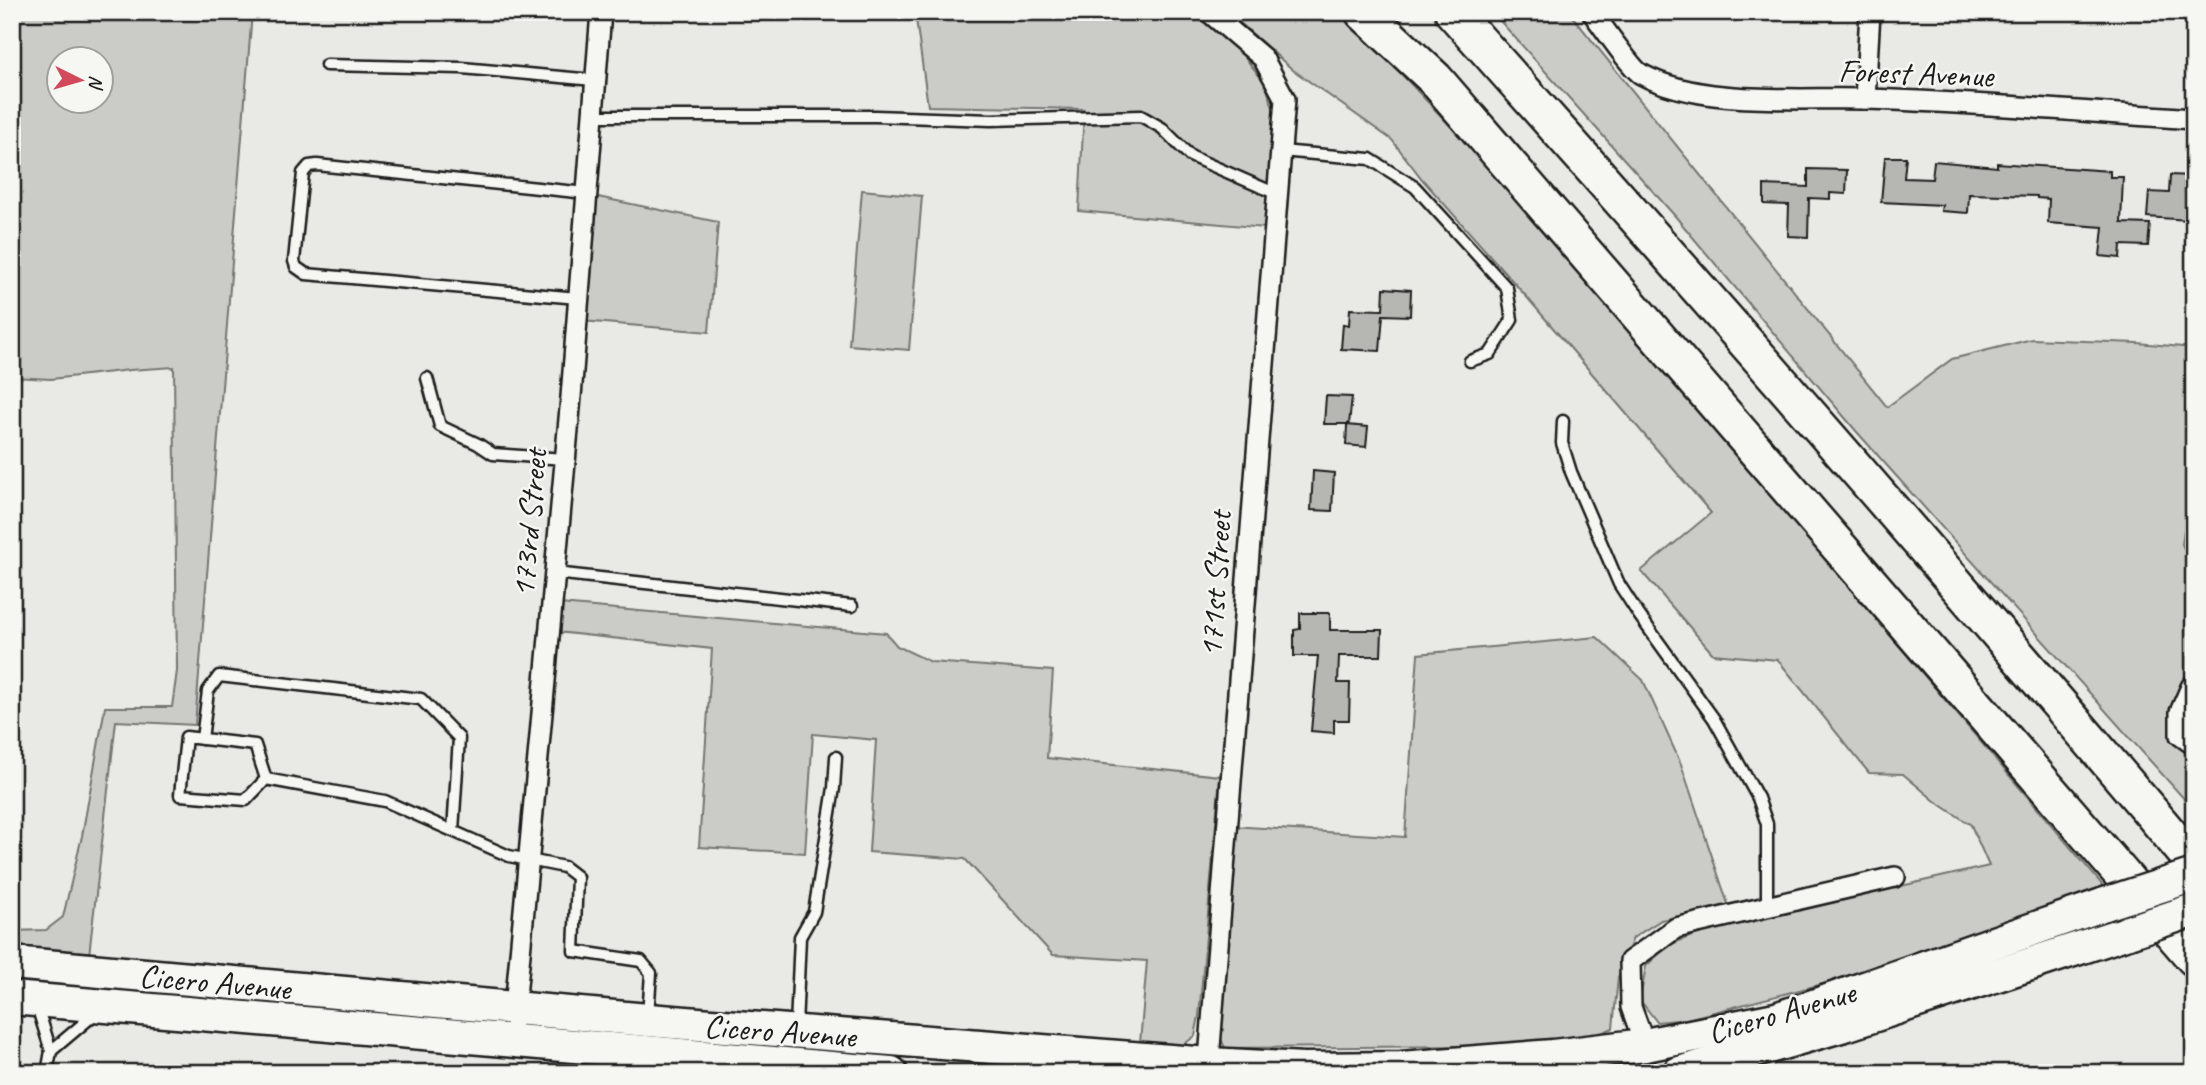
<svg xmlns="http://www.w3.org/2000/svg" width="2206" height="1085" viewBox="0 0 2206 1085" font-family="Caveat,sans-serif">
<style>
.green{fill:#cbcbc7;stroke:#747472;stroke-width:2;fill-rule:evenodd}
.building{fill:#b6b6b3;stroke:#1c1c1c;stroke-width:2}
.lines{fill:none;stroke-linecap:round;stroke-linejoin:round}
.lane-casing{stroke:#1c1c1c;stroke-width:15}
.street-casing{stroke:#1c1c1c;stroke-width:24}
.primary-casing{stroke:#1c1c1c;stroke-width:37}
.highway-casing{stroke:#1c1c1c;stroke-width:40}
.lane{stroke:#f6f6f2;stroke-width:10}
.street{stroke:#f6f6f2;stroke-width:19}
.primary{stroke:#f6f6f2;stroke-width:32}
.highway{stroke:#f6f6f2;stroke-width:35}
.primary-bridge-casing{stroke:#1c1c1c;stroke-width:37;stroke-linecap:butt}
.primary-bridge{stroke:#f6f6f2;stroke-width:32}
.labels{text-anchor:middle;stroke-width:5;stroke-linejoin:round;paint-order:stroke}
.street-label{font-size:33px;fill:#1c1c1c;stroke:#f6f6f2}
</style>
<rect width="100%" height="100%" fill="#e9e9e5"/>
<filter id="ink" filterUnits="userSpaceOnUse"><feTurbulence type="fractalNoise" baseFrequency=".0143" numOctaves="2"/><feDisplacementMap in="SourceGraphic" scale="14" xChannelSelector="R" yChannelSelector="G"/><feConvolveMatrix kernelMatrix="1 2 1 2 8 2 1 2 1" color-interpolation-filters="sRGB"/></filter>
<g filter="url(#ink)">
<g class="green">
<path d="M12,12H252L195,725L116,721L89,955L12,947V931L46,930L63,917L82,836L105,707H172L177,671L174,367L130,370L51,379L12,377ZM60,60H102V102H60Z"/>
<path d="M915,12H1196L1238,49L1265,83L1275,114L1265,228L1079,211L1084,109L928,106Z"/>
<path d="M1228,12H1343L1456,132L1609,305L2105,888L1846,978L1687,1019L1657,1022L1640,1000L1646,966L1669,945L1707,930L1989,866L1971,825L1935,801L1903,774L1869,773L1778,660L1713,654L1641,571L1711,513L1525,295L1422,179L1392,140L1293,70Z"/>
<path d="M1492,12H1569L1887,407L1952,359L2032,339L2137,343L2194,348V464L2182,544L2194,571V679L2181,687L2172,703L2171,725L2180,746L2194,758V810L1857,432L1675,216Z"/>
<path d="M862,190L922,196L909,350L849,345Z"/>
<path d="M593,196L718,222L709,332L582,321Z"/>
<path d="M560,604L886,633L897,646L931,662L1053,671L1047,758L1220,776L1199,1016L1195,1036L1183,1045L1140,1043L1147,961L1053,955L965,859L869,852L876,740L813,734L805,853L699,847L712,649L557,632Z"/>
<path d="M1597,637L1643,680L1681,764L1729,907L1661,920L1633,938L1618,977L1613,1028L1592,1037L1482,1046L1225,1048L1217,1030L1231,826L1405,837L1418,654Z"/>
</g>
<g class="building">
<path d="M1885,157H1906L1904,178L1932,179L1934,161L1997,167V163L2110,171V177H2123L2121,223L2150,224L2148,246L2121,245L2120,258L2100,256L2103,227L2048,223L2049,199L2037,198V196L1969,194L1968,213L1941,211L1942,205L1881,202Z"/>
<path d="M1808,169L1847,170L1846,194L1830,193V199L1809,198L1808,237L1788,236L1789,205L1764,204V185L1808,187Z"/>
<path d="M2170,175L2191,176L2188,220L2147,217L2149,192L2169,193Z"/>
<path d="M1384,288L1411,290L1410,316L1383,315L1380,351L1341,349L1343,324L1349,325L1350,309L1383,310Z"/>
<path d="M1326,396L1352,397L1349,424H1324Z"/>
<path d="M1347,425L1368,427L1366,447L1346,445Z"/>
<path d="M1313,471L1334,473L1332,511L1311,510Z"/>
<path d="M1300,613H1330V630H1382L1381,656H1339L1338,683H1350L1349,720H1334V733L1311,731L1318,656H1294V630L1300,629Z"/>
</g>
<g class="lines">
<defs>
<g id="lane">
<path d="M326,65L462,68L594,80"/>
<path d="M592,116H875L991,120L1141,116L1162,128L1190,156L1277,194"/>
<path d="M1281,151L1370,159L1415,187L1507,288L1512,320L1490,354L1470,361"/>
<path d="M578,298L306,274L296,267L294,261L303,173L309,166L317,165L586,193"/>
<path d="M427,378L440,426L478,444L493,454L565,459"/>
<path d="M1563,421L1562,443L1571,472L1619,584L1639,615L1714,719L1758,798L1767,824V907"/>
<path d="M555,573L852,606"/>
<path d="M202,739L208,691L219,676L421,699L459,738L453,831"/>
<path d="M266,779L255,745L186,737L180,795L246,800L266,779L385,801L509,856L564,867L577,877L574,951L641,961L651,973L648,1016"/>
<path d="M37,1006L51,1051L47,1073"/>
<path d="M796,1027L800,937L814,912L834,788L836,757"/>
<path d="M51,1051L96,1013"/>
</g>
<g id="street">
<path d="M1592,12C1601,24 1632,69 1641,74C1702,107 1798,97 1866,99C1975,102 2085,112 2194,119"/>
<path d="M1865,99L1870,12"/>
<path d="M2194,687H2191L2180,712V735L2194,745"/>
<path d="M514,1019L571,397L601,12"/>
<path d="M1645,1045L1631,1007L1630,961L1676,928L1895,877"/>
<path d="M1208,1072L1285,99L1263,58L1209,12"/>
</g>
<g id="primary">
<path d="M12,963L648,1020L1209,1064L1304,1069L1401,1068L1553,1056L1645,1045L1776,1019L2105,904"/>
<path d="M12,998L891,1073"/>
<path d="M1679,1073L1848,1024L2128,932"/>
</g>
<g id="highway">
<path d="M1363,12L1435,79L2194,958"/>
<path d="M1453,12C1704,292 1951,575 2194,863"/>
</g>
</defs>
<use href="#lane" class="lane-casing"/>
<use href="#street" class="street-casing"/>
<use href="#primary" class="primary-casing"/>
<use href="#highway" class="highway-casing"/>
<use href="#lane" class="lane"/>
<use href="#street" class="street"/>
<use href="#primary" class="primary"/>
<use href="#highway" class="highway"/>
<defs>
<g id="primary-bridge">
<path d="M2105,904L2194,875"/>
<path d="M2128,932L2194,910"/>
</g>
</defs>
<use href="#primary-bridge" class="primary-bridge-casing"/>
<use href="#primary-bridge" class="primary-bridge"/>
</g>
</g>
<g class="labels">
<g class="street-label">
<text transform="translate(1916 72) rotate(2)" y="12">Forest Avenue</text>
<text transform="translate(528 523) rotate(-85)" y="12">173rd Street</text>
<text transform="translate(1214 584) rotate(-86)" y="12">171st Street</text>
<text transform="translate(215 981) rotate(5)" y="12">Cicero Avenue</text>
<text transform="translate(1781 1011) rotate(-16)" y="12">Cicero Avenue</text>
<text transform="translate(780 1030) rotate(4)" y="12">Cicero Avenue</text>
</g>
</g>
<rect width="2206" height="1085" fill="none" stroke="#f6f6f2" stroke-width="42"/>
<rect x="21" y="21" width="2164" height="1043" fill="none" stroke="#1c1c1c" stroke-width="2.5" filter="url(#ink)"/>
<g transform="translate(80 80) rotate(95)"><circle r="33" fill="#f6f6f2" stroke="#9f9f9c" stroke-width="2"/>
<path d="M0-5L12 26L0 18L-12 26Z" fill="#d1495b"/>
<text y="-10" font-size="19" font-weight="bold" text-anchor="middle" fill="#1c1c1c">N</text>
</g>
</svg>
